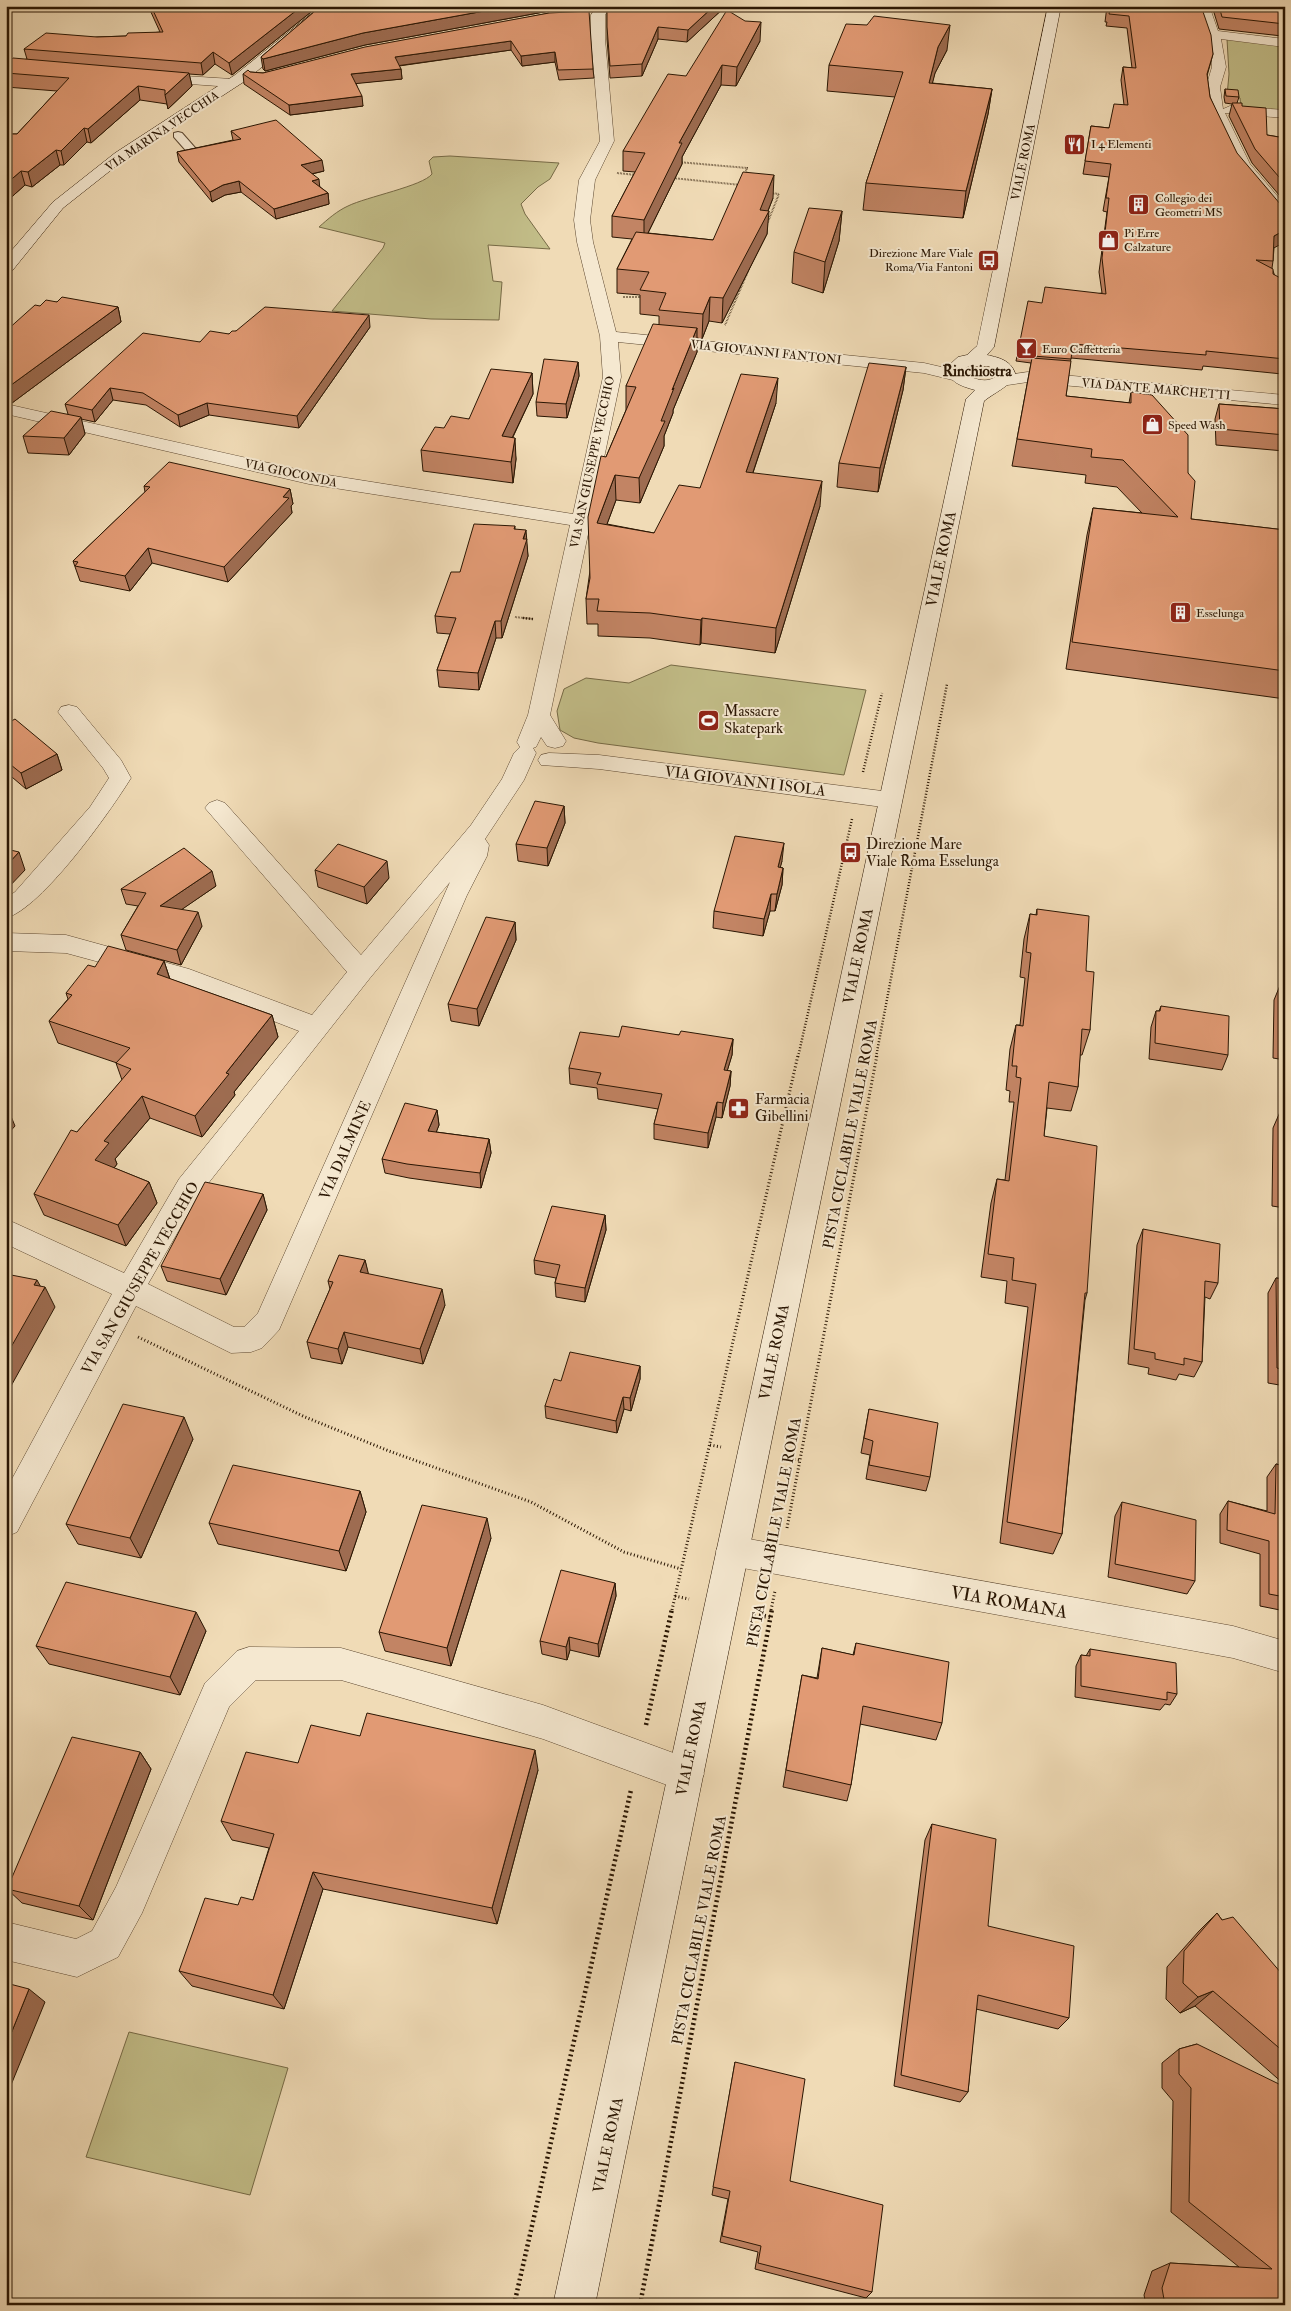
<svg xmlns="http://www.w3.org/2000/svg" width="1291" height="2311" viewBox="0 0 1291 2311" font-family="'IM FELL Double Pica',serif">
<style>
.green{fill:#c2bd88;stroke:#766a46}
.lines{fill:none;stroke-linecap:round;stroke-linejoin:round}
.service-casing{stroke:#5c4730;stroke-width:2}
.minor-casing{stroke:#5c4730;stroke-width:1}
.secondary-casing{stroke:#2a1603;stroke-width:1}
.path-far3{stroke:#2a1603;stroke-width:2;stroke-dasharray:0.5 1;stroke-linecap:butt}
.path-far2{stroke:#2a1603;stroke-width:2.5;stroke-dasharray:1 2;stroke-linecap:butt}
.path-far1{stroke:#2a1603;stroke-width:3;stroke-dasharray:1 2.5;stroke-linecap:butt}
.path{stroke:#2a1603;stroke-width:4.5;stroke-dasharray:2 3;stroke-linecap:butt}
.service{fill:#f5e8d0;fill-rule:evenodd}
.minor{fill:#f5e8d0;fill-rule:evenodd}
.secondary{fill:#f5e8d0;fill-rule:evenodd}
.wall{fill:#c28464;stroke:#2a1603}
.shaded-wall{fill:#9e6c51;stroke:#2a1603}
.building{fill:#e19a74;stroke:#2a1603}
.labels{text-anchor:middle;stroke-width:4;stroke-linejoin:round;paint-order:stroke}
.far-street-label{font-size:12px;fill:#2a1603;stroke:#f5e8d0}
.far-poi-label{font-size:12px;fill:#2a1603;stroke:#f5e8d0;text-anchor:start}
.far-quarter-label{font-size:15px;font-weight:bold;fill:#2a1603;stroke:#f5e8d0}
.street-label{font-size:15px;fill:#2a1603;stroke:#f5e8d0}
.poi-label{font-size:15px;fill:#2a1603;stroke:#f5e8d0;text-anchor:start}
.near-street-label{font-size:18px;fill:#2a1603;stroke:#f5e8d0}
</style>
<rect width="100%" height="100%" fill="#f0dbb6"/>
<filter id="stains"><feTurbulence type="fractalNoise" baseFrequency=".004" numOctaves="4"/><feColorMatrix values="0 0 0 0 .2 0 0 0 0 .09 0 0 0 0 .02 0 0 0 .5 -.17"/></filter>
<radialGradient id="worn" r=".72"><stop offset=".6" stop-color="#630" stop-opacity="0"/><stop offset="1" stop-color="#630" stop-opacity=".3"/></radialGradient>
<g class="green">
<path d="M1227,39L1285,46V112L1241,109L1240,98L1227,96L1229,74Z"/>
<path d="M450,156L559,163L550,179L538,187L521,204L525,214L550,249L488,245L493,281L502,282L499,320L431,319L332,311L383,248L385,243L319,227C328,219 337,211 348,206C366,197 423,186 432,174L429,161L433,157Z"/>
<path d="M671,665L866,690L844,775L598,743L574,738L560,730L557,711L564,689L586,678L629,683Z"/>
<path d="M129,2032L288,2068L250,2195L86,2157Z"/>
</g>
<g class="lines">
<defs>
<g id="service">
<path d="M292,6H332L333,7C326,12 300,11 292,6Z"/>
<path d="M178,132L182,133L197,150V154H189L174,137V133Z"/>
</g>
<g id="minor">
<path d="M597,6H610L605,15V39L614,141L595,180L590,220L593,242L616,332L924,363L963,372L966,376L963,380L957,381L924,373L618,342L621,377L550,715L566,741L563,746L555,748L547,746L541,737L536,747L533,748L536,753L524,780L485,839L489,845L487,856L467,895L279,1330L262,1348L251,1352L231,1353L136,1306L17,1532L6,1537V1490L112,1294L6,1244V1219L124,1273L179,1179L299,1031L173,982L66,953L6,951V933L66,935L189,969L312,1015L347,972L205,808L209,803L217,800L225,803L361,955L471,825L502,779L514,753L520,747L517,742L528,715L570,525L309,484L6,414V404L309,472L573,514L603,377L600,336L577,242L574,220L579,180L600,141L591,39V15ZM450,882L258,1313L244,1327H234L148,1284L199,1195L370,978Z"/>
<path d="M1198,6H1211V11L1218,31L1285,39V47L1221,39L1226,67L1220,87L1223,109L1230,106L1285,110V118L1225,113L1250,164L1285,205V220L1279,218L1235,165L1209,109L1206,87L1212,67L1210,47L1197,11Z"/>
<path d="M153,74L232,79L239,83L232,87L148,81L146,78L148,75Z"/>
<path d="M1028,372L1285,395V405L1028,382L1001,386L995,385L992,381L995,377Z"/>
<path d="M69,705L77,707L121,760L131,778C110,812 42,908 6,918V898L15,892L90,807L109,778L103,768L58,712L61,707Z"/>
<path d="M549,753L599,755L890,792L898,795L902,800L898,805L890,808L599,769L541,765L538,760L541,755Z"/>
<path d="M732,1536L1233,1626L1285,1641V1673L1233,1658L732,1566L721,1562L716,1551L721,1540Z"/>
<path d="M249,1647L341,1648L543,1705L698,1762L704,1774L698,1786L686,1792L543,1739L341,1680H256L229,1707L142,1913L118,1957L77,1977L6,1960V1922L76,1939L92,1931L116,1887L205,1683L237,1651Z"/>
</g>
<g id="secondary">
<path d="M321,6H335L245,81L125,159L63,208L12,271L6,273V257L53,202L115,153L235,75Z"/>
<path d="M1048,6H1061L994,347L987,355C1001,358 1012,361 1016,376C1008,387 994,393 984,401L595,2305H553L966,399L975,390C961,386 950,383 946,368L958,357L967,355L977,346ZM969,366H988L997,370L998,375C988,384 976,380 965,374L964,369Z"/>
</g>
</defs>
<use href="#service" class="service-casing"/>
<use href="#minor" class="minor-casing"/>
<use href="#secondary" class="secondary-casing"/>
<g class="path-far3">
<path d="M678,162L747,168L745,175"/>
<path d="M617,173L636,175"/>
<path d="M672,178L741,185"/>
<path d="M767,224L779,194L770,193"/>
<path d="M623,297H642"/>
<path d="M725,325L749,269"/>
<path d="M515,617L533,619"/>
</g>
<g class="path-far2">
<path d="M523,618L533,619"/>
<path d="M863,772L882,693"/>
<path d="M798,1057L852,819"/>
<path d="M876,1057L947,684"/>
</g>
<g class="path-far1">
<path d="M138,1337L305,1417L389,1451L531,1502L624,1552L681,1569"/>
<path d="M710,1445L721,1447"/>
<path d="M784,1458L799,1460"/>
<path d="M787,1528L877,1055"/>
<path d="M675,1596L689,1599"/>
<path d="M672,1610L798,1055"/>
<path d="M771,1610L775,1591"/>
</g>
<g class="path">
<path d="M754,1614L770,1617"/>
<path d="M646,1725L672,1609"/>
<path d="M514,2305L631,1790"/>
<path d="M640,2305L772,1609"/>
</g>
<use href="#service" class="service"/>
<use href="#minor" class="minor"/>
<use href="#secondary" class="secondary"/>
</g>
<g class="wall">
<path d="M149,6H310L311,12L232,75L215,64L203,75L189,74L192,86L168,109L167,104L140,100L91,143L87,142L64,165H60L32,187L25,185L6,202V134H17L57,91L6,87V64L27,59L24,49L97,37L126,36L160,32L150,10Z"/>
<path d="M321,6H595L593,9L549,11L365,45L265,71L263,69L261,57Z"/>
<path d="M607,6H726L687,42L658,39L642,76L610,78L607,39Z"/>
<path d="M1107,6H1201L1213,54L1207,76L1210,97L1274,248L1273,261L1272,268L1285,304V365L1282,374L1203,366L1202,370L1071,358L1066,396L1129,403L1131,392L1188,473L1191,519L1285,530V699L1066,669L1087,535L1093,508L1142,513L1117,487L1085,483L1086,475L1012,466L1031,363L1016,361L1019,346L1042,303L1102,293L1099,272L1107,212L1103,211L1109,177L1083,174L1091,126L1109,128L1124,105L1121,80L1123,67L1132,68L1127,28L1106,26L1107,22H1105Z"/>
<path d="M1212,6H1285V24L1282,36L1219,29Z"/>
<path d="M549,13L593,69L594,78L559,80L555,62L522,66L511,50L399,66L401,69L402,79L356,83L363,106L290,115L244,84L243,74L250,72L263,73Z"/>
<path d="M760,41L736,86L721,85L682,157V164L648,233L713,240L773,198L768,211L767,234L722,323L709,321L702,339L697,338V352L673,410V413L664,436V446L640,503L616,500L607,524L654,533L700,488L776,403L753,473L820,506L775,653L701,643L700,645L650,638L598,636V624H587L586,599L606,457L626,410V386L659,324V316L640,314V295L617,293V269L632,239L612,237V216L635,172L623,171V151L686,76Z"/>
<path d="M947,50L935,73L932,83L992,89L988,114L963,218L863,210L866,183L895,97L827,91L829,65Z"/>
<path d="M1225,89L1239,97L1237,103L1242,106L1267,135L1285,138V202L1252,163L1229,116L1232,104L1225,103L1224,97Z"/>
<path d="M231,131L324,171L312,174L320,187L328,193L329,204L276,219L241,192L225,195L212,202L179,162L177,152L233,140Z"/>
<path d="M842,211L839,241L823,293L792,283L794,252Z"/>
<path d="M57,302L118,307L121,322L12,403H6V331L40,306Z"/>
<path d="M370,327L299,428L209,415L180,427L146,405L113,400L95,422L81,419L85,434L69,455L28,453L23,436L68,414L65,404L200,342L229,334L236,331Z"/>
<path d="M578,362L579,376L567,418L537,416L536,402Z"/>
<path d="M906,367L903,390L878,492L837,487L839,463Z"/>
<path d="M532,373L533,394L513,437L516,459L513,483L423,471L421,450L444,428L469,419Z"/>
<path d="M1219,404L1285,409V458L1284,451L1216,445L1215,419Z"/>
<path d="M144,486L290,489L293,504L291,506L292,513L228,582L152,563L130,591L80,581L73,561L145,492Z"/>
<path d="M515,526V529L526,539L528,556L502,638H496L479,690L439,687L437,670L450,634L437,633L435,616L460,572Z"/>
<path d="M6,724L57,754L62,770L26,789L6,772Z"/>
<path d="M564,806L565,823L548,866L518,861L516,844Z"/>
<path d="M782,861L780,867L783,868L782,885L775,911H770L763,936L713,928L714,911Z"/>
<path d="M315,870L389,878L367,904L318,887Z"/>
<path d="M216,886L182,909L202,926L181,965L126,950L121,935L138,906L126,904L121,889Z"/>
<path d="M1037,909L1086,971L1090,1030L1082,1055H1080L1078,1087L1071,1111L1047,1108L1044,1136L1087,1293L1085,1300L1062,1534L1053,1554L1000,1543L1028,1307L1005,1303L1007,1281L981,1277L991,1203L997,1179L1005,1180L1014,1102H1009L1010,1091L1006,1090L1010,1049L1016,1025H1020L1025,978L1020,977L1024,939L1030,914L1036,915Z"/>
<path d="M515,922L516,940L479,1026L451,1021L448,1004Z"/>
<path d="M164,961L170,979L272,1015L278,1037L234,1092L235,1095L202,1137L150,1118L115,1159L117,1164L114,1168L149,1182L157,1203L126,1246L44,1215L34,1194L77,1132L122,1080L116,1063H117L58,1043L49,1021L68,999L66,993L95,967Z"/>
<path d="M1281,983L1285,984V1060L1273,1058L1274,1000Z"/>
<path d="M1161,1006L1228,1055L1222,1070L1149,1059L1151,1027L1156,1011H1159Z"/>
<path d="M679,1035L733,1039L732,1055L727,1071H731L730,1086L722,1118L716,1117L708,1148L654,1139V1124L658,1109L598,1099L597,1088L570,1084L569,1068L619,1037Z"/>
<path d="M437,1110L439,1125L436,1132L489,1139L491,1153L481,1188L409,1178L385,1173L382,1159Z"/>
<path d="M1280,1112L1285,1113V1208L1272,1206L1273,1128Z"/>
<path d="M263,1194L267,1210L226,1295L167,1281L161,1266Z"/>
<path d="M605,1215L606,1230L585,1302L556,1297L555,1283L556,1278L535,1274L534,1260Z"/>
<path d="M1143,1229L1218,1283L1210,1299L1205,1297L1202,1362L1194,1377L1179,1374L1176,1380L1148,1374L1149,1368L1128,1364L1137,1245Z"/>
<path d="M365,1260L368,1274L445,1305L423,1364L348,1347L342,1364L311,1358L307,1342L330,1289L328,1281Z"/>
<path d="M1276,1278L1285,1279V1386L1268,1383V1293Z"/>
<path d="M640,1366V1379L631,1411L624,1409L617,1433L546,1418L545,1406L561,1381Z"/>
<path d="M869,1409L930,1477L926,1491L866,1479L870,1455L861,1453Z"/>
<path d="M193,1439L141,1558L78,1544L66,1524Z"/>
<path d="M1276,1464L1285,1466V1611L1260,1606V1554L1220,1543V1514L1228,1501L1267,1511V1477Z"/>
<path d="M360,1491L366,1512L346,1571L218,1544L209,1523Z"/>
<path d="M1122,1502L1195,1581L1187,1594L1108,1577L1115,1516Z"/>
<path d="M491,1538L451,1666L385,1651L379,1632Z"/>
<path d="M615,1583L616,1596L599,1657L570,1650L567,1660L542,1654L540,1641Z"/>
<path d="M206,1631L180,1695L49,1664L36,1646Z"/>
<path d="M856,1643L942,1723L936,1740L860,1724L851,1785L847,1801L783,1787L802,1675L817,1678L822,1648L853,1655Z"/>
<path d="M1090,1649L1177,1694L1170,1705L1165,1704L1160,1710L1075,1697L1076,1666L1081,1655L1086,1656Z"/>
<path d="M360,1736L538,1770L497,1924L323,1889L284,2009L192,1986L179,1971L238,1905L253,1900L269,1848L232,1840L221,1821L298,1763Z"/>
<path d="M140,1752L151,1769L93,1920L22,1903L7,1889Z"/>
<path d="M932,1824L988,1926L1069,2018L1058,2029L976,2009L968,2092L960,2102L894,2086L925,1840Z"/>
<path d="M1217,1913L1222,1920L1282,1974H1285V2085L1195,2006L1180,2013L1166,1999L1167,1967L1199,1931Z"/>
<path d="M1197,2044L1285,2305H1146L1144,2295L1152,2271L1170,2263L1239,2267L1171,2212L1173,2101L1162,2088V2063L1179,2049Z"/>
<path d="M735,2062L790,2181L872,2292L866,2298L755,2269L758,2252L720,2242L728,2199L712,2195Z"/>
</g>
<g class="shaded-wall">
<path d="M302,6H310L311,12L232,75L229,63Z"/>
<path d="M512,6H548L549,11L365,45L265,71L263,59L363,33Z"/>
<path d="M714,6H726L687,42L688,30Z"/>
<path d="M761,22L760,41L736,86L737,67Z"/>
<path d="M950,25L947,50L935,73L926,109L929,83L938,47Z"/>
<path d="M658,27V39L642,76V64Z"/>
<path d="M511,41V50L396,66L395,57Z"/>
<path d="M213,52L215,64L203,75L201,63Z"/>
<path d="M555,52V62L522,66L521,56Z"/>
<path d="M722,65L721,85L682,157V164L644,241V220L679,143Z"/>
<path d="M401,69L402,79L352,84L351,74Z"/>
<path d="M189,73L192,86L168,109L165,95Z"/>
<path d="M138,86L140,100L91,143L88,129Z"/>
<path d="M992,89L988,114L963,218L966,191Z"/>
<path d="M362,96L363,106L290,115L289,105Z"/>
<path d="M84,128L87,142L64,165L61,151Z"/>
<path d="M56,150L60,165L32,187L28,172Z"/>
<path d="M322,160L324,171L302,176L301,165Z"/>
<path d="M21,171L25,185L6,202V184Z"/>
<path d="M774,175L773,198L765,218L769,211L767,234L722,323L723,298Z"/>
<path d="M319,179L320,190L312,181Z"/>
<path d="M239,181L241,192L225,195L212,202L210,192L223,185Z"/>
<path d="M328,193L329,204L276,219L274,209Z"/>
<path d="M842,211L839,241L823,293L825,262Z"/>
<path d="M1285,230V242L1270,250L1274,236Z"/>
<path d="M710,297L709,321L702,339L703,314Z"/>
<path d="M118,307L121,322L12,403L7,388Z"/>
<path d="M369,315L370,327L299,428L297,416Z"/>
<path d="M697,328V352L673,410V413L664,436V446L640,503L639,478L672,390Z"/>
<path d="M578,362L579,376L567,418L566,404Z"/>
<path d="M906,367L903,390L878,492L880,468Z"/>
<path d="M532,373L533,394L503,457L502,436Z"/>
<path d="M778,378L776,403L745,496L746,472Z"/>
<path d="M110,388L113,400L95,422L92,410Z"/>
<path d="M207,403L209,415L180,427L178,415Z"/>
<path d="M81,417L85,434L69,455L64,438Z"/>
<path d="M515,438L516,459L513,483L511,462Z"/>
<path d="M615,475L616,500L598,548L597,523Z"/>
<path d="M822,481L820,506L775,653L776,628Z"/>
<path d="M290,489L293,504L291,506L292,513L228,582L224,567Z"/>
<path d="M526,530L528,556L502,638L501,621Z"/>
<path d="M148,548L152,563L130,591L125,576Z"/>
<path d="M702,618L701,643L700,645L701,620Z"/>
<path d="M495,621L496,638L479,690L478,673Z"/>
<path d="M57,754L62,770L26,789L21,773Z"/>
<path d="M564,806L565,823L548,866L547,848Z"/>
<path d="M784,843L782,861L776,884L778,867Z"/>
<path d="M19,852L25,870L6,890V866Z"/>
<path d="M387,861L389,878L367,904L364,887Z"/>
<path d="M783,868L782,885L775,911L777,894Z"/>
<path d="M212,871L216,886L165,921L160,906Z"/>
<path d="M771,894L770,911L763,936L764,919Z"/>
<path d="M198,912L202,926L181,965L177,950Z"/>
<path d="M515,922L516,940L479,1026L477,1009Z"/>
<path d="M164,961L171,983L157,974Z"/>
<path d="M272,1015L278,1037L234,1092L235,1095L202,1137L195,1116L226,1073Z"/>
<path d="M733,1039L732,1055L723,1085L724,1070Z"/>
<path d="M731,1071L730,1086L722,1118L723,1103Z"/>
<path d="M142,1096L150,1118L115,1159L117,1164L104,1181L95,1160L104,1141Z"/>
<path d="M717,1102L716,1117L708,1148V1133Z"/>
<path d="M8,1109L15,1126L6,1136V1111Z"/>
<path d="M437,1110L439,1125L431,1146L428,1131Z"/>
<path d="M489,1139L491,1153L481,1188L480,1173Z"/>
<path d="M149,1182L157,1203L126,1246L118,1225Z"/>
<path d="M263,1194L267,1210L226,1295L220,1279Z"/>
<path d="M605,1215L606,1230L585,1302V1288Z"/>
<path d="M365,1260L369,1276L360,1272Z"/>
<path d="M37,1280L43,1291L45,1287L55,1307L6,1395V1356L34,1285Z"/>
<path d="M442,1289L445,1305L423,1364L420,1349Z"/>
<path d="M344,1332L348,1347L342,1364L338,1349Z"/>
<path d="M640,1366V1379L631,1411L630,1398Z"/>
<path d="M623,1397L624,1409L617,1433L616,1421Z"/>
<path d="M184,1417L193,1439L141,1558L130,1538Z"/>
<path d="M360,1491L366,1512L346,1571L339,1551Z"/>
<path d="M487,1518L491,1538L451,1666L447,1648Z"/>
<path d="M615,1583L616,1596L599,1657L598,1644Z"/>
<path d="M196,1612L206,1631L180,1695L170,1677Z"/>
<path d="M569,1637L570,1650L567,1660L566,1647Z"/>
<path d="M535,1750L538,1770L497,1924L492,1908Z"/>
<path d="M140,1752L151,1769L93,1920L79,1906Z"/>
<path d="M313,1872L323,1889L284,2009L273,1995Z"/>
<path d="M29,1989L45,2002L11,2085L6,2082V2046Z"/>
<path d="M1213,1991L1195,2006L1180,2013L1198,1997Z"/>
</g>
<g class="building">
<path d="M151,6H302L229,63L213,52L201,63L24,49L46,33L97,37L126,36L128,33L163,32Z"/>
<path d="M321,6H512L363,33L263,59L261,57Z"/>
<path d="M607,6H714L688,30L658,27L642,64L610,66L607,27Z"/>
<path d="M1108,6H1201L1211,35L1213,54L1207,74L1210,97L1237,153L1281,205L1285,206V230L1274,236L1273,261L1256,260L1273,269V274L1284,280L1285,359L1206,351V355L1073,344L1071,359L1033,356L1034,348L1019,346L1028,301L1042,303L1045,287L1106,294L1102,258L1109,198H1106L1111,164L1085,161L1091,126L1109,128L1114,104L1128,105L1123,67L1136,68L1129,16L1109,14L1110,10L1107,9Z"/>
<path d="M1219,6H1285V24L1222,17Z"/>
<path d="M727,10L745,21L761,22L737,67L722,65L679,143H682L644,220L612,216L645,153L623,151L668,74L686,76Z"/>
<path d="M589,11L593,69L558,70L555,52L521,56L511,41L395,57L401,69L351,74L362,96L289,105L243,74L248,70L250,72L263,73L365,47L549,13Z"/>
<path d="M874,16L950,25L938,47L929,83L992,89L966,191L866,183L903,72L829,65L846,24L867,25Z"/>
<path d="M13,58L189,73L165,95V90L138,86L88,129L84,128L61,151L56,150L28,172L21,171L6,184V134H17L69,78L6,73V64Z"/>
<path d="M1225,89L1238,90L1239,97L1226,96Z"/>
<path d="M1232,103H1242V106L1266,108L1267,135L1285,138V184L1255,149Z"/>
<path d="M276,120L322,160L301,165L319,179L312,181L328,193L274,209L239,181L223,185L210,192L177,152L241,139L231,131Z"/>
<path d="M743,172L774,175L760,210L769,211L723,298L710,297L703,314L659,310L666,293L640,290L649,272L617,269L636,232L713,240Z"/>
<path d="M809,208L842,211L825,262L794,252Z"/>
<path d="M62,297L118,307L7,388H6V331L35,305L40,306L46,300L57,302Z"/>
<path d="M265,307L369,315L297,416L207,403L178,415L143,393L110,388L92,410L65,404L143,333L200,342L210,331L229,334L232,331H236Z"/>
<path d="M653,324L697,328L672,390L674,388L661,421H665L639,478L615,475L597,523L654,533L679,485L700,488L741,374L778,378L746,472L822,481L776,628L702,618L701,620L650,613L597,611L599,599H586L590,578L588,517L601,456L606,457L636,387L626,386Z"/>
<path d="M1032,358L1071,361L1066,396L1131,403V392L1152,395L1188,435V473L1195,481L1191,519L1285,530V671L1072,642L1093,508L1178,517L1123,460L1091,457L1092,449L1017,439Z"/>
<path d="M544,359L578,362L566,404L536,402Z"/>
<path d="M869,363L906,367L880,468L839,463Z"/>
<path d="M491,369L532,373L502,436L515,438L511,462L421,450L435,427L444,428L451,416L469,419Z"/>
<path d="M1219,404L1285,409V435L1220,429Z"/>
<path d="M51,411L81,417L64,438L23,436Z"/>
<path d="M169,462L290,489L283,497L289,498L224,567L148,548L125,576L75,566L78,562L73,561L150,487L144,486Z"/>
<path d="M474,524L515,526L514,529L526,530L523,539H527L501,621H495L478,673L437,670L456,618L435,616L451,572H460Z"/>
<path d="M15,719L57,754L21,773L6,761V724Z"/>
<path d="M535,801L564,806L547,848L516,844Z"/>
<path d="M735,836L784,843L778,867L783,868L777,894H771L764,919L714,911Z"/>
<path d="M338,844L387,861L364,887L315,870Z"/>
<path d="M184,848L212,871L160,906L198,912L177,950L121,935L146,893L121,889Z"/>
<path d="M6,849L19,852L6,866Z"/>
<path d="M1037,909L1089,916L1086,971L1094,972L1090,1030L1082,1029L1078,1087L1049,1082L1044,1136L1097,1146L1087,1293H1085L1062,1534L1007,1522L1036,1284L1012,1280L1014,1258L988,1254L997,1179L1009,1181L1021,1078L1016,1077L1017,1066H1012L1016,1025L1023,1026L1031,953L1026,952L1030,914L1037,915Z"/>
<path d="M486,917L515,922L477,1009L448,1004Z"/>
<path d="M108,946L164,961L157,974L272,1015L226,1073L229,1074L195,1116L142,1096L104,1141L109,1143L95,1160L149,1182L118,1225L34,1194L71,1130L77,1132L131,1069L116,1063L130,1048L49,1021L72,995L66,993L88,965L95,967Z"/>
<path d="M1281,983L1285,984V1042L1281,1041Z"/>
<path d="M1161,1006L1229,1016L1228,1055L1155,1043L1156,1011H1160Z"/>
<path d="M622,1026L679,1035L681,1031L733,1039L724,1070L731,1071L723,1103L717,1102L708,1133L654,1124L662,1094L597,1084L601,1073L569,1068L580,1032L619,1037Z"/>
<path d="M405,1103L437,1110L428,1131L489,1139L480,1173L407,1164L382,1159Z"/>
<path d="M1280,1112L1285,1113V1191L1280,1190Z"/>
<path d="M205,1182L263,1194L220,1279L161,1266Z"/>
<path d="M552,1206L605,1215L585,1288L555,1283L560,1265L534,1260Z"/>
<path d="M1143,1229L1220,1244L1218,1283L1205,1281L1202,1362L1184,1358V1365L1155,1359V1353L1134,1349Z"/>
<path d="M339,1255L365,1260L360,1272L442,1289L420,1349L344,1332L338,1349L307,1342L333,1282L328,1281Z"/>
<path d="M6,1274L37,1280L34,1285L45,1287L6,1356Z"/>
<path d="M1276,1278L1285,1279V1370L1277,1368Z"/>
<path d="M570,1352L640,1366L630,1398L623,1397L616,1421L545,1406L554,1379L561,1381Z"/>
<path d="M123,1404L184,1417L130,1538L66,1524Z"/>
<path d="M869,1409L938,1423L930,1477L869,1465L873,1441L864,1438Z"/>
<path d="M1276,1464L1285,1466V1597L1269,1594V1541L1227,1530L1228,1501L1275,1514Z"/>
<path d="M233,1465L360,1491L339,1551L209,1523Z"/>
<path d="M1122,1502L1196,1520L1195,1581L1115,1564Z"/>
<path d="M422,1505L487,1518L447,1648L379,1632Z"/>
<path d="M561,1570L615,1583L598,1644L569,1637L566,1647L540,1641Z"/>
<path d="M66,1582L196,1612L170,1677L36,1646Z"/>
<path d="M856,1643L949,1662L942,1723L863,1706L851,1785L786,1770L802,1675L818,1679L822,1648L854,1655Z"/>
<path d="M1090,1649L1176,1663L1177,1694L1167,1692V1700L1081,1686V1655L1090,1656Z"/>
<path d="M367,1713L535,1750L492,1908L313,1872L273,1995L179,1971L205,1898L238,1905L241,1897L253,1900L274,1834L221,1821L246,1752L298,1763L311,1725L360,1736Z"/>
<path d="M72,1737L140,1752L79,1906L7,1889Z"/>
<path d="M932,1824L996,1839L988,1926L1074,1946L1069,2018L978,1995L968,2092L901,2075Z"/>
<path d="M1217,1913L1222,1920L1233,1917L1282,1974H1285V2053L1213,1991L1198,1997L1183,1983L1184,1951Z"/>
<path d="M6,1983L29,1989L6,2046Z"/>
<path d="M1197,2044L1285,2087V2305H1165L1162,2288L1170,2263L1272,2269L1189,2202L1191,2088L1179,2074V2049Z"/>
<path d="M735,2062L805,2079L790,2181L883,2205L872,2292L758,2263L761,2246L722,2236L730,2191L713,2187Z"/>
</g>
<defs>
<symbol id="restaurant-square" viewBox="-11 -11 22 22"><rect x="-9" y="-9" width="18" height="18" rx="4" fill="#8f2418" stroke="#f5e8d0"/><path d="M-5-6h1v4h1v-4h1v4h1v-4h1v5L-1.5 .5V6h-2V.5L-5-1ZM5-6V6H3V1.5H1.5Q1.5-4 5-6Z" fill="#fff"/></symbol>
<symbol id="building-square" viewBox="-11 -11 22 22"><rect x="-9" y="-9" width="18" height="18" rx="4" fill="#8f2418" stroke="#f5e8d0"/><path d="M-4-6H4V6H1V3H-1V6H-4ZM-2.5-4.3h1.7v1.8h-1.7ZM.8-4.3h1.7v1.8H.8ZM-2.5-1h1.7V.8h-1.7ZM.8-1h1.7V.8H.8Z" fill="#fff"/></symbol>
<symbol id="shop-square" viewBox="-11 -11 22 22"><rect x="-9" y="-9" width="18" height="18" rx="4" fill="#8f2418" stroke="#f5e8d0"/><path d="M-5-2.5h2.3a2.7 3.5 0 0 1 5.4 0H5L5.5 6h-11ZM-1.5-2.5h3a1.5 2.3 0 0 0-3 0Z" fill="#fff"/></symbol>
<symbol id="bus-square" viewBox="-11 -11 22 22"><rect x="-9" y="-9" width="18" height="18" rx="4" fill="#8f2418" stroke="#f5e8d0"/><path d="M-5-6H5V4H4V6H2V4H-2V6H-4V4H-5ZM-3.5-4V0h7V-4ZM-3.5 1.2v1.5H-2V1.2ZM2 1.2v1.5H3.5V1.2Z" fill="#fff"/></symbol>
<symbol id="bar-square" viewBox="-11 -11 22 22"><rect x="-9" y="-9" width="18" height="18" rx="4" fill="#8f2418" stroke="#f5e8d0"/><path d="M-6-5H6L.8 .8V4.5H3.5V6h-7V4.5H-.8V.8Z" fill="#fff"/></symbol>
<symbol id="stadium-square" viewBox="-11 -11 22 22"><rect x="-9" y="-9" width="18" height="18" rx="4" fill="#8f2418" stroke="#f5e8d0"/><path d="M0-5a6.5 5 0 1 0 0 10a6.5 5 0 1 0 0-10ZM-3.5-1.8h7v3.6h-7Z" fill="#fff"/></symbol>
<symbol id="pharmacy-square" viewBox="-11 -11 22 22"><rect x="-9" y="-9" width="18" height="18" rx="4" fill="#8f2418" stroke="#f5e8d0"/><path d="M-2-6h4v4h4v4h-4v4h-4v-4h-4v-4h4Z" fill="#fff"/></symbol>
</defs>
<g fill-rule="evenodd">
<use href="#restaurant-square" x="1062" y="132" width="25" height="25"/>
<use href="#building-square" x="1126" y="192" width="25" height="25"/>
<use href="#shop-square" x="1096" y="228" width="25" height="25"/>
<use href="#bus-square" x="976" y="248" width="25" height="25"/>
<use href="#bar-square" x="1014" y="336" width="25" height="25"/>
<use href="#shop-square" x="1140" y="412" width="25" height="25"/>
<use href="#building-square" x="1168" y="600" width="25" height="25"/>
<use href="#stadium-square" x="696" y="708" width="25" height="25"/>
<use href="#bus-square" x="838" y="840" width="25" height="25"/>
<use href="#pharmacy-square" x="726" y="1096" width="25" height="25"/>
</g>
<g class="labels">
<g class="far-street-label">
<text transform="translate(162 131) rotate(-34)" y="4">VIA MARINA VECCHIA</text>
<text transform="translate(1023 162) rotate(-78)" y="4">VIALE ROMA</text>
<text transform="translate(766 352) rotate(6)" y="4">VIA GIOVANNI FANTONI</text>
<text transform="translate(1156 389) rotate(5)" y="4">VIA DANTE MARCHETTI</text>
<text transform="translate(592 462) rotate(-78)" y="4">VIA SAN GIUSEPPE VECCHIO</text>
<text transform="translate(291 473) rotate(12)" y="4">VIA GIOCONDA</text>
</g>
<g class="far-poi-label">
<text x="1091" y="148">I 4 Elementi</text>
<text x="1155" y="202">Collegio dei<tspan x="1155" dy="14">Geometri MS</tspan></text>
<text x="1124" y="237">Pi Erre<tspan x="1124" dy="14">Calzature</tspan></text>
<text x="973" y="257" text-anchor="end">Direzione Mare Viale<tspan x="973" dy="14">Roma/Via Fantoni</tspan></text>
<text x="1042" y="353">Euro Caffetteria</text>
<text x="1168" y="429">Speed Wash</text>
<text x="1196" y="617">Esselunga</text>
</g>
<g class="far-quarter-label">
<text x="977" y="376">Rinchiostra</text>
</g>
<g class="street-label">
<text transform="translate(941 559) rotate(-78)" y="5">VIALE ROMA</text>
<text transform="translate(745 781) rotate(7)" y="5">VIA GIOVANNI ISOLA</text>
<text transform="translate(858 956) rotate(-78)" y="5">VIALE ROMA</text>
<text transform="translate(850 1134) rotate(-79)" y="5">PISTA CICLABILE VIALE ROMA</text>
<text transform="translate(345 1150) rotate(-66)" y="5">VIA DALMINE</text>
<text transform="translate(140 1278) rotate(-60)" y="5">VIA SAN GIUSEPPE VECCHIO</text>
<text transform="translate(774 1352) rotate(-78)" y="5">VIALE ROMA</text>
<text transform="translate(774 1532) rotate(-79)" y="5">PISTA CICLABILE VIALE ROMA</text>
<text transform="translate(691 1748) rotate(-78)" y="5">VIALE ROMA</text>
<text transform="translate(699 1930) rotate(-79)" y="5">PISTA CICLABILE VIALE ROMA</text>
<text transform="translate(608 2145) rotate(-78)" y="5">VIALE ROMA</text>
</g>
<g class="poi-label">
<text x="724" y="716">Massacre<tspan x="724" dy="17">Skatepark</tspan></text>
<text x="866" y="849">Direzione Mare<tspan x="866" dy="17">Viale Roma Esselunga</tspan></text>
<text x="755" y="1104">Farmacia<tspan x="755" dy="17">Gibellini</tspan></text>
</g>
<g class="near-street-label">
<text transform="translate(1009 1602) rotate(10)" y="6">VIA ROMANA</text>
</g>
</g>
<rect width="1291" height="2311" fill="none" stroke="#f0dbb6" stroke-width="25"/>
<rect x="8" y="8" width="1276" height="2296" fill="none" stroke="#2a1603" stroke-width="2.5"/>
<rect x="12" y="12" width="1266" height="2286" fill="none" stroke="#2a1603"/>
<rect width="100%" height="100%" filter="url(#stains)"/>
<rect width="100%" height="100%" fill="url(#worn)"/>
</svg>
